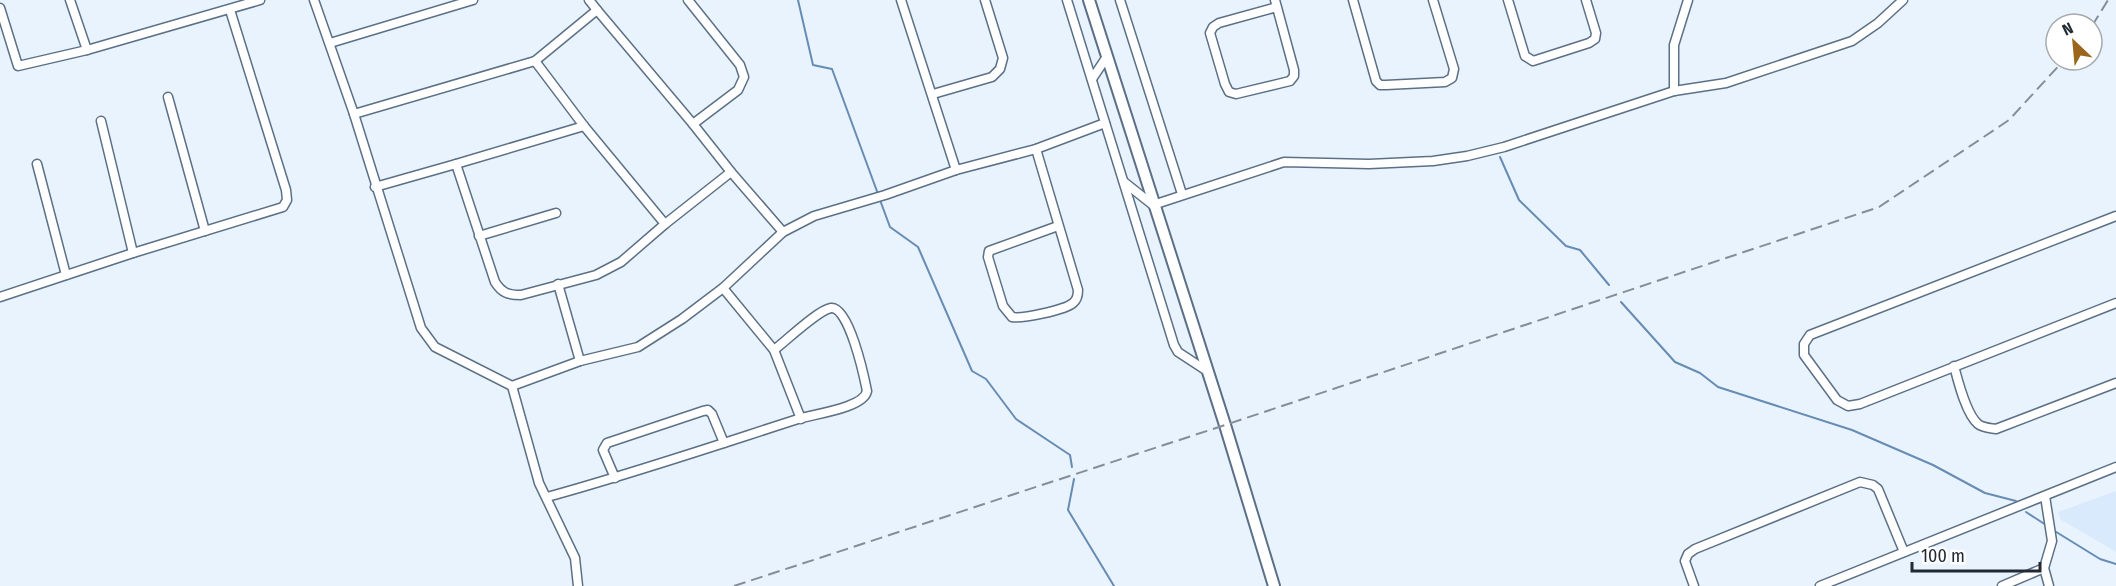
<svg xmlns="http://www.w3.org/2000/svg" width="2116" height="586" viewBox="0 0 2116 586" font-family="'Fira Sans Condensed',sans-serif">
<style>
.built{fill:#d9eafd}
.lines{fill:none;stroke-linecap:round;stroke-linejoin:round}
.stream{stroke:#668cb4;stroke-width:2}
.minor-casing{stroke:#5b7086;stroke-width:11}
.tertiary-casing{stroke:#5b7086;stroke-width:14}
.minor{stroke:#fff;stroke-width:8}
.tertiary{stroke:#fff;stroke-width:10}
.rail{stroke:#858e98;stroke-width:2;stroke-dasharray:12 6;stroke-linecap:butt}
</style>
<rect width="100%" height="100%" fill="#e9f3fd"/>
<path class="built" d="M2116,491V552L2060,519L2058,512Z"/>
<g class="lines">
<g class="stream">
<path d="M798,0L813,65L832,69L878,194"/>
<path d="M1500,157L1519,200L1566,246L1580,250L1609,285"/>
<path d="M880,200L890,227L918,247L972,371L986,379L1016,419L1070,455L1072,467"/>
<path d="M1621,302L1675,362L1700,373L1718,387L1852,430L1933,465L1985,493L2016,501"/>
<path d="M1074,479L1068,510L1114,586"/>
<path d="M2026,512L2046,525"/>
<path d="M2053,530L2100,559L2116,564"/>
</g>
<defs>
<g id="minor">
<path d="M70,0L87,50"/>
<path d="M314,0L354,114L421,328L435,347L512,386"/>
<path d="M901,0L956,170"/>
<path d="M1067,0L1174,345L1178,352L1207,371"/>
<path d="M1120,0L1182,194"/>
<path d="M1275,0L1294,70V76L1290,81L1236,94L1229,92L1225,84L1210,33L1213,27L1219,23L1277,7"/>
<path d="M1353,0L1376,81L1380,85H1386L1445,82L1452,78L1454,69L1433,0"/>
<path d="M1508,0L1525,56L1533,61L1589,43L1595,39L1596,33L1586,0"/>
<path d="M0,8L18,66L87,50L260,0"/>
<path d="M597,10L693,124L738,90L744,77L740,65L688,0"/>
<path d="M330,43L473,0"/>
<path d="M535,61L584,126L665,224L731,172"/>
<path d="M1092,79L1106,58"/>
<path d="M1674,91V45L1688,0"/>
<path d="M933,94L992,77L1000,69L1003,58L985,0"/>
<path d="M168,97L205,231"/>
<path d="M354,114L535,61L597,10L589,0"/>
<path d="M101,121L133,253"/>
<path d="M693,124L731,172L783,232"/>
<path d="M1036,149L1078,290C1078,296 1077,300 1073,303C1065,310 1022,319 1012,317L1003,306L988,257L989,251L1058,226"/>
<path d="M37,164L66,275"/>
<path d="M456,164L584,126"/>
<path d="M1124,182L1153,205L1284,162L1369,164L1433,161L1467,156L1504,147L1674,91L1726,83L1852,41L1878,23L1903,0"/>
<path d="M375,187L456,164L495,282C502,293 508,295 521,295L596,275L621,262L665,224"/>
<path d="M2116,216L1810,335L1804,344V355L1837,400L1848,406L1860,404L2116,303"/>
<path d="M479,236L556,213"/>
<path d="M558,284L580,361"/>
<path d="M0,297L133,253L283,207L287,200L286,190L230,10"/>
<path d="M774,350L801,419"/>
<path d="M1954,366C1958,381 1966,414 1978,424C1983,428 1990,428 1996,429L2116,383"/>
<path d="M615,478L603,450L607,443L703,411L708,410L712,414L724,443"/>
<path d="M2045,496L2052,541L2044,568L2049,586"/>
<path d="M547,497C631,474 714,446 798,419C814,414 864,408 867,391C864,376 849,306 831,308C818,310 786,341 774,350L723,288"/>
<path d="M578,586L575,558L539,483L512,386L580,361L638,347L682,319L723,288L783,232L814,216L885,195L956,170L1036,149L1105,123"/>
<path d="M1694,586L1685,561L1688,554L1695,549L1860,482L1873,485L1878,489L1904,552"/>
<path d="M1820,586L2116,467"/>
<path d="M2002,586L2044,568"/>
</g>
<path id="tertiary" d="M1089,0L1225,425L1274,586"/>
</defs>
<use href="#minor" class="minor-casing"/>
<use href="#tertiary" class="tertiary-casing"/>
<use href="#minor" class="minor"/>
<use href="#tertiary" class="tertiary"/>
<g class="rail">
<path d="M2092,26L2108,0"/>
<path d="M734,586L1225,425L1879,207L2009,120L2064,60"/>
</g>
</g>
<g transform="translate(2074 42) rotate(334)"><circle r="28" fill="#ffffff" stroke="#a6aaad" stroke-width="1.5"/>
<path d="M0-4.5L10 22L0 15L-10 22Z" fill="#9a661c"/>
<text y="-9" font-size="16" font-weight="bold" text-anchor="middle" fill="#212a33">N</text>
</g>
<path d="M1912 562v9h128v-9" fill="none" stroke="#212a33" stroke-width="3"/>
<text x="1921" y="562" font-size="18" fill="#212a33" stroke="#ffffff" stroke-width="4.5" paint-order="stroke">100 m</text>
</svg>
